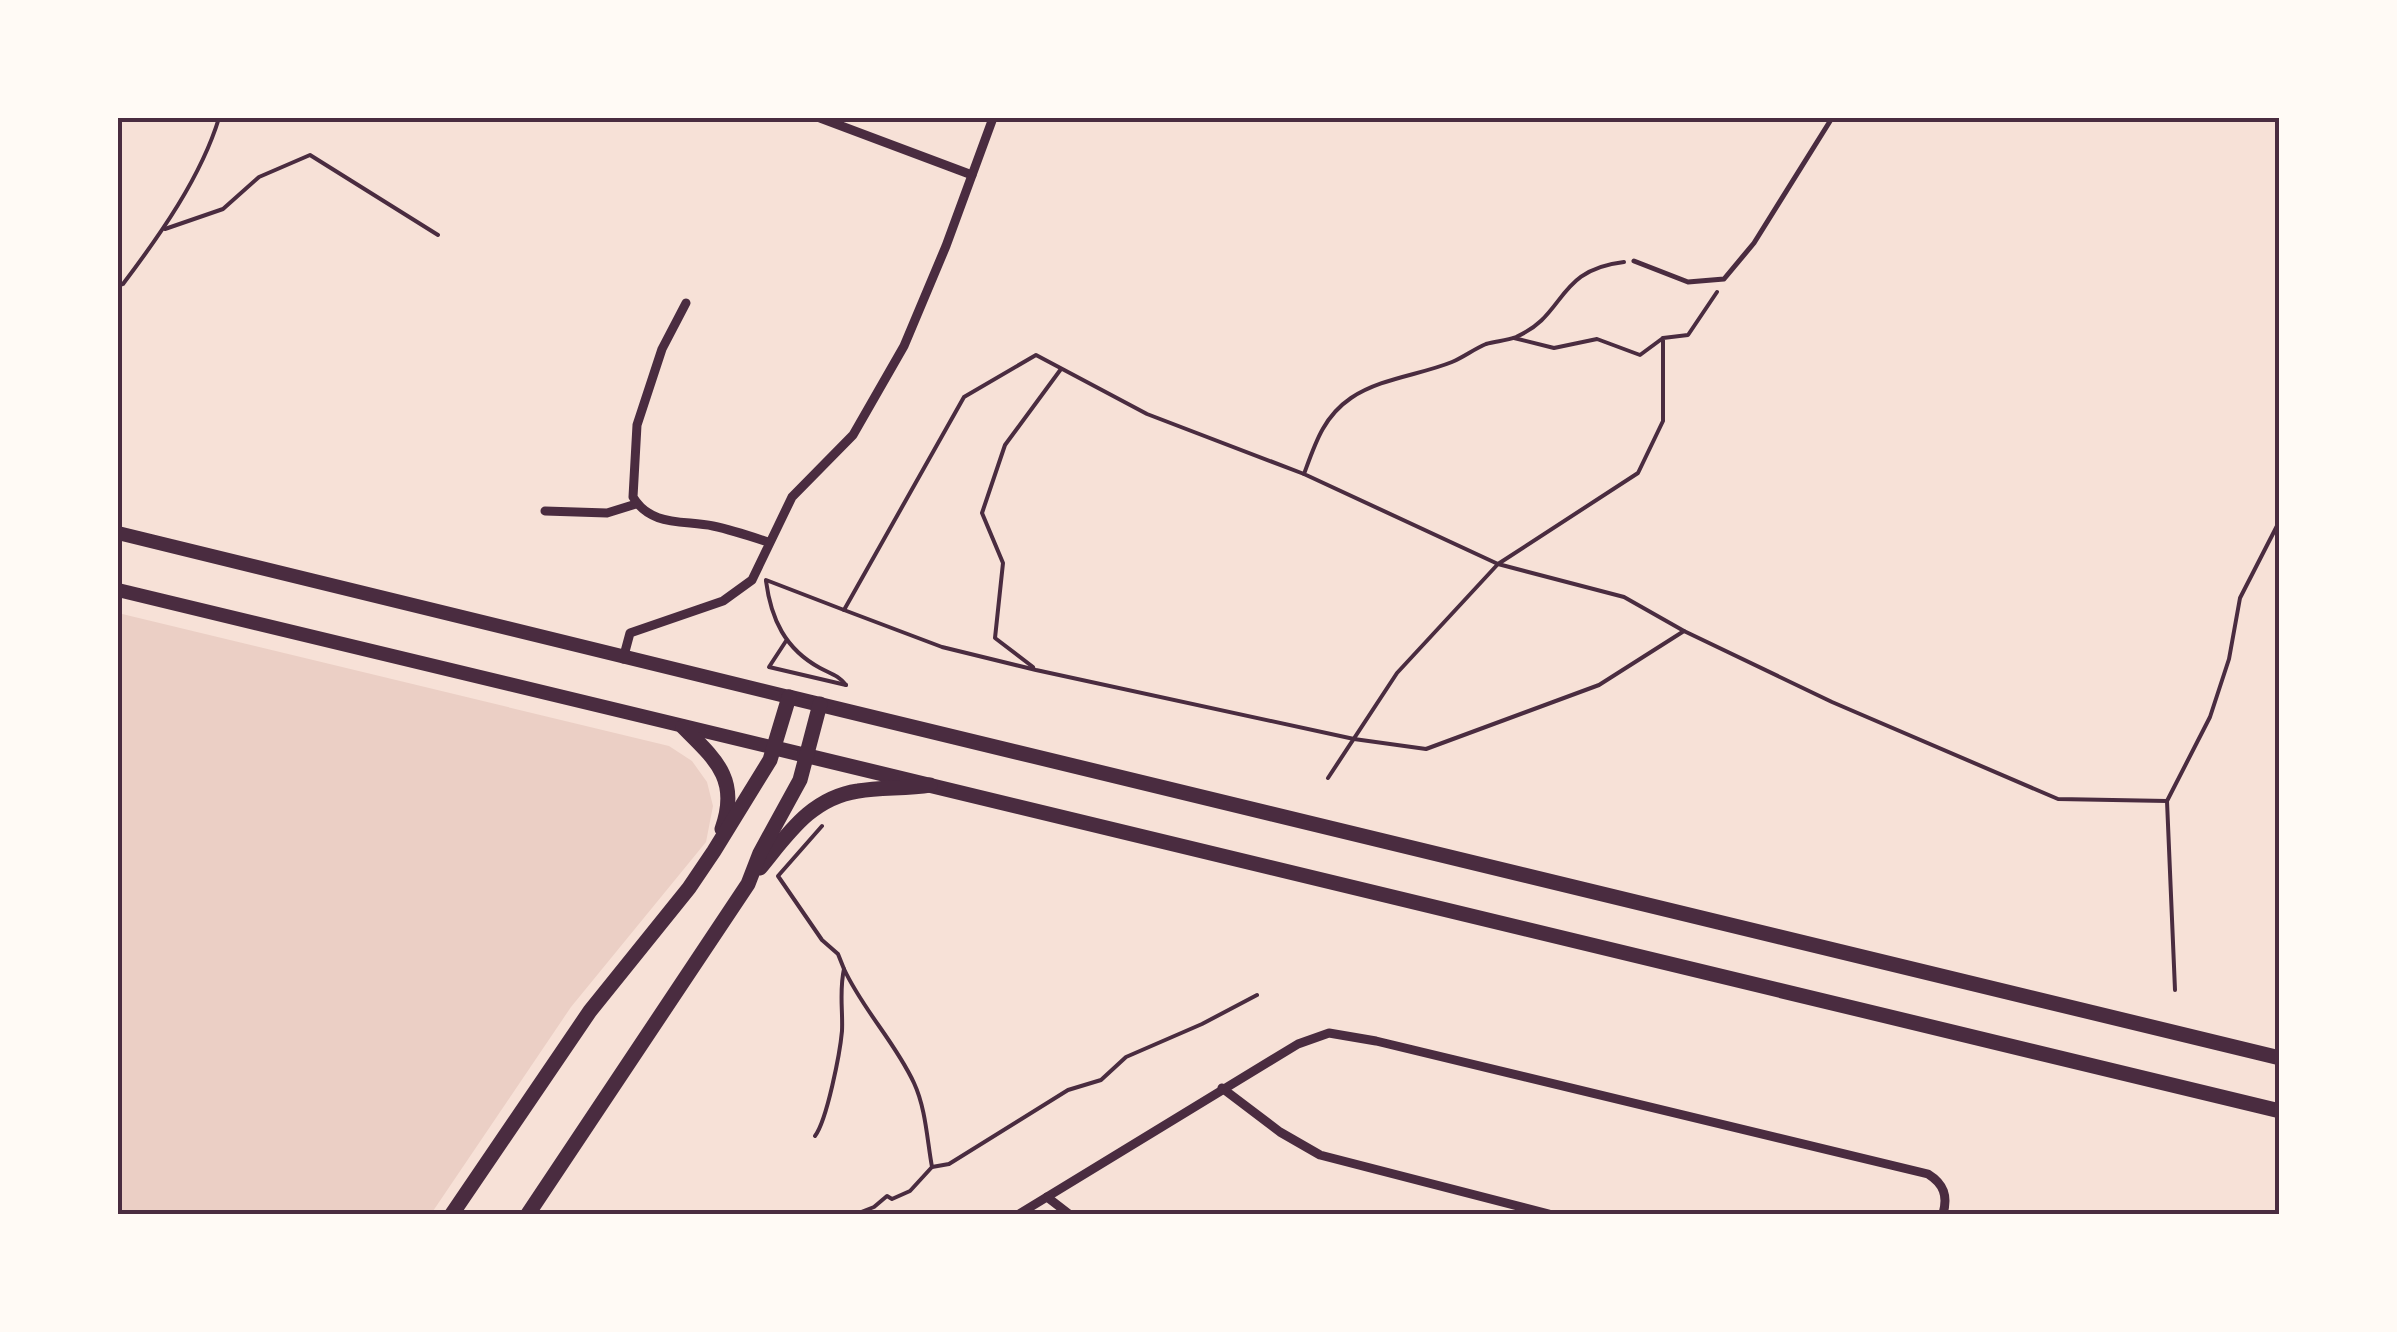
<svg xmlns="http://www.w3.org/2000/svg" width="2397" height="1332" viewBox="0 0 2397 1332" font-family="Georgia,serif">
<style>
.green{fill:#ebcfc5}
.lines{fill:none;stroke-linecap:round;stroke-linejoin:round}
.path{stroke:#4a2c40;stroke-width:4}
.service{stroke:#4a2c40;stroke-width:5}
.minor{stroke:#4a2c40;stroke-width:9}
.primary{stroke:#4a2c40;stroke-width:14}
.trunk{stroke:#4a2c40;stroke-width:15}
.motorway{stroke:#4a2c40;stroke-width:15}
.neatline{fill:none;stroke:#4a2c40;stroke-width:4}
</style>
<rect width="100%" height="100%" fill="#f7e1d7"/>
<path class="green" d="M118,613L669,746L692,761L707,782L713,806L706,842L571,1007L431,1214H118Z"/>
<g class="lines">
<g class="path">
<path d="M165,229L223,209L259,177L310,155L438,235"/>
<path d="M118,286L123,284C160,235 201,177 219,118"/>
<path d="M1514,338L1554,348L1597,339L1640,355L1663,338"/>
<path d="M1498,564L1638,473L1663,421V338L1688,335L1717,292"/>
<path d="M1498,564L1624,597L1684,631"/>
<path d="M766,580L844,610L964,397L1036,355L1147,414L1304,474"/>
<path d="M766,581C771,619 785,649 820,668C831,674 838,675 846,685"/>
<path d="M844,610L942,647L1036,670L1354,739L1426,749L1599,685L1684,631L1832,702L2058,799L2167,801L2175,990"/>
<path d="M786,641L769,667L846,685"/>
<path d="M1033,667L995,638L1003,563L982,513L1005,445L1061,369"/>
<path d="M1328,778L1397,673L1498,564L1304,474C1315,444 1323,417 1351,398C1381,378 1420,375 1452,362C1464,357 1474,349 1486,344C1495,341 1506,341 1516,337C1567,315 1555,270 1624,262"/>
<path d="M2167,801L2210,717L2229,659L2240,598L2280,520"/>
<path d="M844,969C863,1010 895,1042 914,1083C926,1109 927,1140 932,1167L910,1191L892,1199L887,1196L874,1207L856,1214"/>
<path d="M815,1136C827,1120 840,1053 842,1031C843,1010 839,991 844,969L838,954L822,940L778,876L822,826"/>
<path d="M932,1167L949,1164L1068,1090L1101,1080L1126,1057L1202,1024L1257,995"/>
</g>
<path class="service" d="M1634,261L1688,282L1724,279L1754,243L1832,118"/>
<g class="minor">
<path d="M820,118L972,175"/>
<path d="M686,303L662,349L637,425L633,497C651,527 684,520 713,526C732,530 750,536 768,542"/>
<path d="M545,511L607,513L636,504"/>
<path d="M623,659L630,633L723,601L752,580L792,497L853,435L904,346L946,246L993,118"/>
<path d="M1222,1088L1280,1132L1320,1155L1549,1214"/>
<path d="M1047,1197L1069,1214"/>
<path d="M1019,1214L1298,1044L1329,1033L1376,1041L1928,1174C1944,1184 1948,1196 1943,1214"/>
</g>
<g class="primary">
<path d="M118,533L789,697"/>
<path d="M118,590L775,748"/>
</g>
<g class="trunk">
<path d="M789,697L2280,1058"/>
<path d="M775,748L2280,1111"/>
</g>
<g class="motorway">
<path d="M683,727C715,759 740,779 722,829"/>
<path d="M760,868C788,834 811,798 858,791C881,787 906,789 930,785"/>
<path d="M452,1214L590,1011L689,888L714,851L770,760L789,697"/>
<path d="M528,1214L748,884L760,853L800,780L820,704"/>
</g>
</g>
<rect width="2397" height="1332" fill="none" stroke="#fffaf5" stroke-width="240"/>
<rect x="120" y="120" width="2157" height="1092" class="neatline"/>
</svg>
